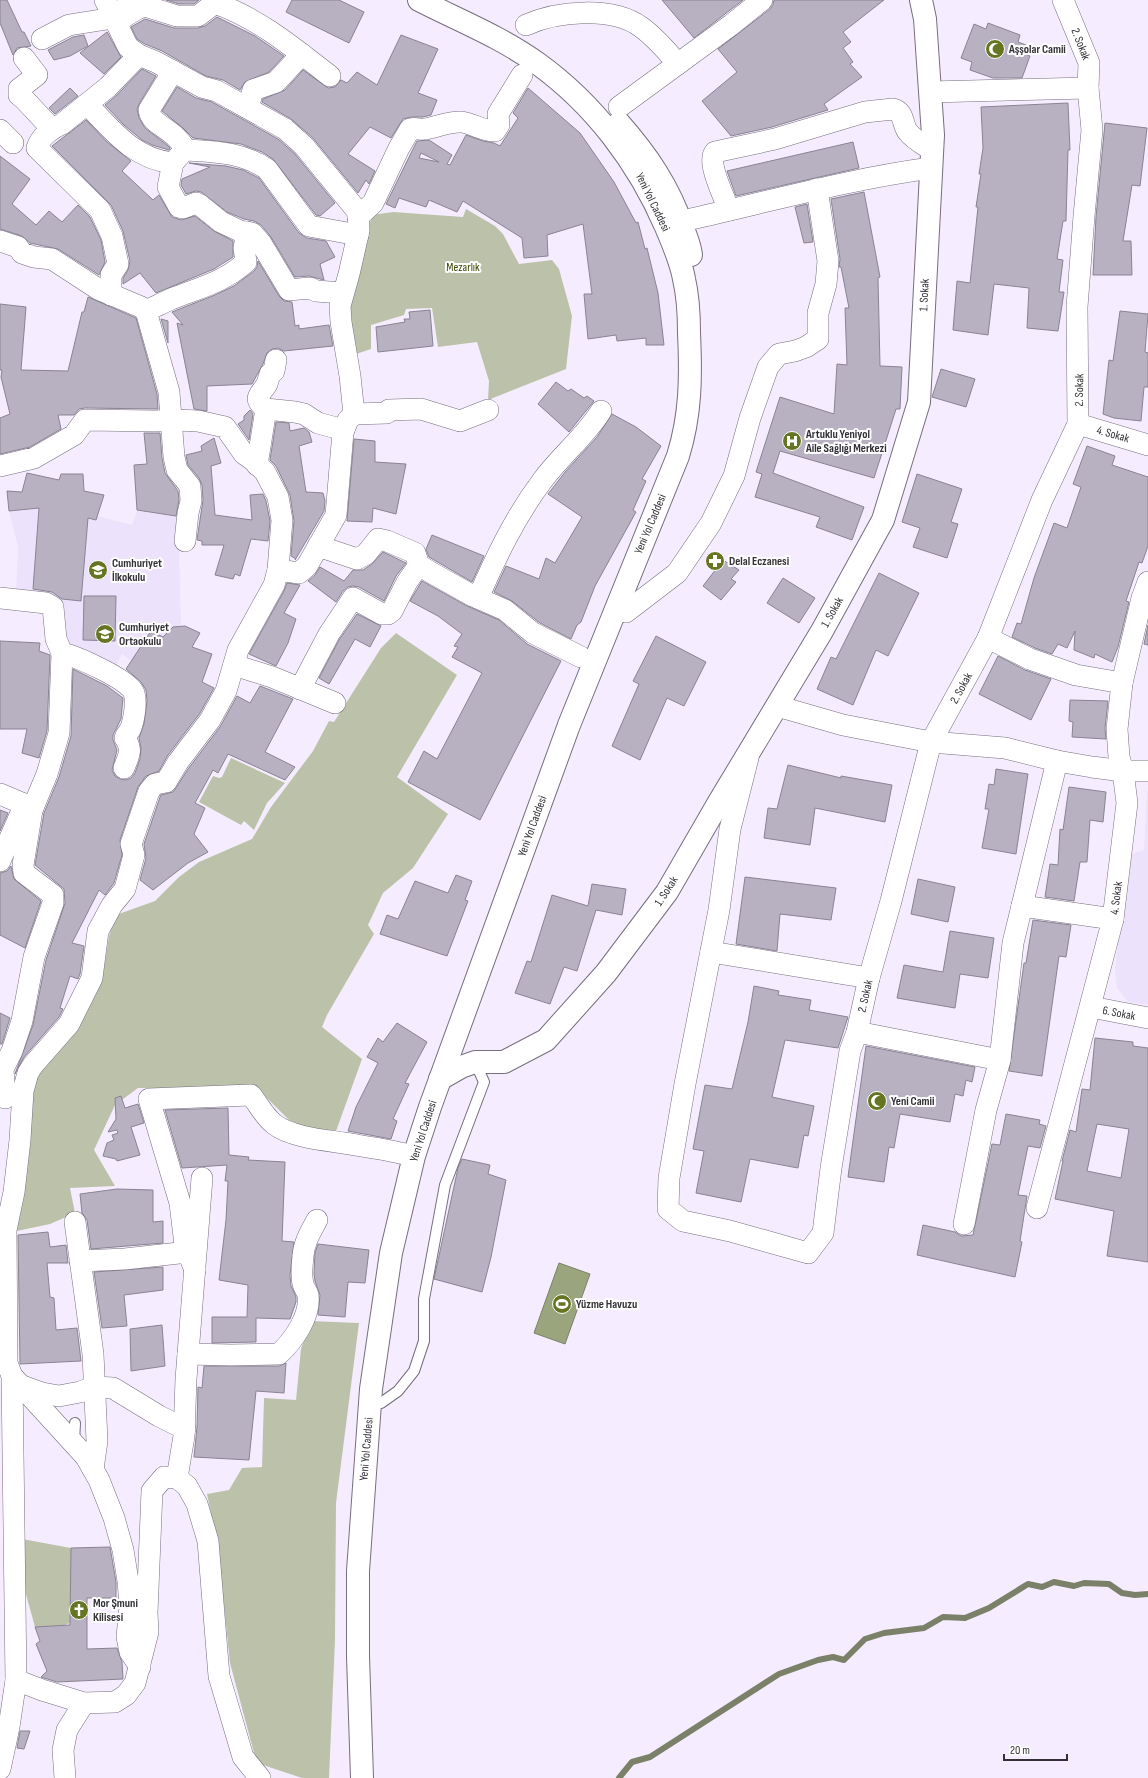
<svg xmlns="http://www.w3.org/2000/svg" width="1148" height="1778" viewBox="0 0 1148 1778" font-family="'Sofia Sans Condensed',sans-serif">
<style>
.built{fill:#ede2fb}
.green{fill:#bcc2a9}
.water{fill:#9aa47d;stroke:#7b8168}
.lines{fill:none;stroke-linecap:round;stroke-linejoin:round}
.stream{stroke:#7b8168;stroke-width:6}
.building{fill:#b8b1c2;stroke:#8a8393;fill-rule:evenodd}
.lane-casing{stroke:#756e7e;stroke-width:12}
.street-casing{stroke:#756e7e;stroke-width:22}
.secondary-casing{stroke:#756e7e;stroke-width:24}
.lane{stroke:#fff;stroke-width:10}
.street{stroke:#fff;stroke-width:21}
.secondary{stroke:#fff;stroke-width:22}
.labels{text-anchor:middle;stroke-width:4;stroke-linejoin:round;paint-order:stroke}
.street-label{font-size:12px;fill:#323036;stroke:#fff}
.poi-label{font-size:12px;font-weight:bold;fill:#323036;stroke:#fff;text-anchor:start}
.park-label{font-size:12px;fill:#384300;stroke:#fff}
</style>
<rect width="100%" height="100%" fill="#f5edff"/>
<g class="built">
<path d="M40,508L96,520L97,516L132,525L137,510L178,516L181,627H173L163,637L151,631L132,661L122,654L114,670L65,644L57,599L16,593L18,547L9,511Z"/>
<path d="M1147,791H1148V1005L1128,1002L1117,988L1115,969L1128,855L1144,850Z"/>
</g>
<g class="green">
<path d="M466,209L495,226L503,234L519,264L552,260L559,269L572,316L566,369L488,400L489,381L477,342L438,347L432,308L406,309L404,315L371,325V349L353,355L347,310L372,215L393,212L463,217Z"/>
<path d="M396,633L457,675L397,777L448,814L413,868L383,893L368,925L374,934L327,1015L322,1027L362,1059L335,1134L297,1128L263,1094L250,1088H138L115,1105L94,1150L115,1186L70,1188L75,1213L50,1224L17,1231L35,1073L66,1039L91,1004L103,975L109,936L116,915L155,901L179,877L199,862L252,839L271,807L313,751L329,721L334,722L381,648Z"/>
<path d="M231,758L285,783L267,803L254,830L244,821L241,825L199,802L213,776L219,778L222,777Z"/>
<path d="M310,1321L359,1323L336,1503L335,1640L329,1778H302L263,1765L258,1762L254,1753L230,1663L218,1547L207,1494L229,1490L242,1468L262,1467L264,1398L296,1400L301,1349Z"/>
<path d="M22,1539L71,1548L70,1623L62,1626L35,1627L24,1587Z"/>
</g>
<path class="water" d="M559,1263L590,1274L565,1344L534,1333Z"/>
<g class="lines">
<path class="stream" d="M619,1778L632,1762L650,1757L779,1674L818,1660L833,1657L844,1660L865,1639L884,1633L924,1628L943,1617L965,1618L989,1608L1028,1584L1042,1587L1054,1582L1074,1586L1084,1583L1109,1584L1122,1593L1135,1595L1148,1594"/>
</g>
<g class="building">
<path d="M0,0H7L22,32H24L31,46L17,48L13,55L0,23Z"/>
<path d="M166,0H199L194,4H179Z"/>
<path d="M292,0H339L364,12L349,43L286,12Z"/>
<path d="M662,0H743L694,38Z"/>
<path d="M774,0H884L843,32L851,42L843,48L853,62L850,64L862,77L824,104L828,110L772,127L731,136L702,101L737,72L718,49L770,9L773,5Z"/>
<path d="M217,17L255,36L284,56L269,72L245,82L240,90L223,80L206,76L162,51L145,44L137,39L131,27L145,19L174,28H198L205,26Z"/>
<path d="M988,23L1020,35L1018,42L1026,45L1023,53L1030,56L1022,78H993L970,70L972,62L961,58L974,24L986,29Z"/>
<path d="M107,32L121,57L104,74L80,53Z"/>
<path d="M84,35L88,46L70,56L54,60L48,50L73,37Z"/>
<path d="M401,35L438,49L418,93L437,100L431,115L423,117H411L403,119L391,138L370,127L348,154L375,171L369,184L366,180L358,193L312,137L291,119L262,102L263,99L285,90L303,70L328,88L335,87L341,80L347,83L357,72L377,85Z"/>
<path d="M142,69L156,76L139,104L137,109L139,118L145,128L167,145L170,148L169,150L152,145L142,140L124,125L105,105L117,95Z"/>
<path d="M177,87L196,98L212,102L278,139L295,154L335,203L320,216L316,215L273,159L262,152L241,144L193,138L183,128L162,111Z"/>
<path d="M70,88L78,96L55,114L49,108Z"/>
<path d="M528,88L580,133L614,182L636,223L638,222L645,249L647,248L658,293L664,345H646V338L617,341L616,335L588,339L584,294H592L583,224L547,235L548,256L524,258L522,238L463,201L457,212L429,200L426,207L399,198L395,208L386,204L417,141L429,140L452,155L447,164L450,165L466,135L483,141L494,143L500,146L518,118L513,113ZM421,153L439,162L419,158Z"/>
<path d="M1068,103L1070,150H1068L1066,221H1063L1057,259L1063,260L1059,292H1064L1058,331L1027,328L1029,288L994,284L988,335L953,330L957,281L970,283L978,207H976L981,174H979L983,148L981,107Z"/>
<path d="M86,120L107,142L131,161L122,171L153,200L159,195L172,217L181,220L195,216L214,231L233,241V257L214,269L156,293L140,273L123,284V278L128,270L130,261L123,231L111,205L52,146Z"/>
<path d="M1105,123L1147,128L1140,186L1132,185L1123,241H1131L1132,275H1093L1096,217Z"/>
<path d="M853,142L859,168L736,196L727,171Z"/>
<path d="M0,156L30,179L12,204L36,225L49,211L62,222L78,205L90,217L101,240L105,262L99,275L58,249L30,243L22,236L0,229Z"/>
<path d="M189,163L226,166L243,170L259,178L299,233L307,238L326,241L335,257L320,264L324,280L309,276L295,277L271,237L261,225L254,221L244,219L227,212L201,192L196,191L186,194L181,185L182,179L210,167Z"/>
<path d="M864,192L880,277L878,278L880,366L902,367L900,409H896L874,478L780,451L773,473L864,507L852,540L816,527L820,517L755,497L762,474L756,472L780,397L834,414L837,364L847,365L845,308H849L841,267H839L840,259L831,199Z"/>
<path d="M807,204L813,242L804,243L795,207Z"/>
<path d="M258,261L279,296L284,301L292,302L295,326L299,325V329L329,325L333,346L284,351L278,348L272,349L267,353L263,364L252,384L207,386V411L194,409L177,323L183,325L172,312L215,295L234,286L254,271L257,267Z"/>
<path d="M88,297L136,318L157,394L158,409L85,408L79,409L74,415H58L61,429L30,447L0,454V418L10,414L1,377L2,370H0V304L26,307L21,370L68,371L82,312H84Z"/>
<path d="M430,310L433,346L378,352L376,327L405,322L404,319H410L409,312Z"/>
<path d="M1120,311L1148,314L1145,352L1148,353V387H1144L1141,421L1114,418L1103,414L1109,360L1113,361Z"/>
<path d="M161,319L168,321V343Z"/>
<path d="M941,369L975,379L966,407L932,397Z"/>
<path d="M556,382L568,391L571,389L584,398L587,396L594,401L569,432L538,404Z"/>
<path d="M250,410L253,414L249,440L238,424L244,420V416Z"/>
<path d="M612,414L636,427L661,446L642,479L646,481L633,510L636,512L595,586L581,622L577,625L571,639L540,623L512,601L494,592L506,566L539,579L546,558L555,563L582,517L548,494L566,471L597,437Z"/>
<path d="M276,422L289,423L290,431L304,428L309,432L312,442L299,446L306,492L323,493L325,501L324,511L295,560L296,559L291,556L294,521L290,495L276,466L270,460Z"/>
<path d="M144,433H160L162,458L165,473L178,491L179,500L176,516L137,510L134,465L147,464Z"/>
<path d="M214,438L221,463L211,466L215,515L252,520L250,495L263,494L266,501L270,521L268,541L251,539L240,576L235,574L233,579L215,575L224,545H202V541L197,540L203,500L202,485L199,478L188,465L186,455L202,451L201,446Z"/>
<path d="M354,439L375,441V462L406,464L396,514L373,508L372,522L347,521Z"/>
<path d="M1087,446L1115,456L1112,465L1148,477V546L1142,563L1139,562L1126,601L1129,602L1118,647L1112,662L1095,654L1094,658L1074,650L1075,631L1067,648L1058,644L1052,654L1035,648L1012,637L1017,623L1021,624L1034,578L1054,523L1067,528L1081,487L1073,484Z"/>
<path d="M27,473L59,480L61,474H83L84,491L104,495L96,520L88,518L81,601L62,599L52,592L33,589L39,508L9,511L7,491L22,492Z"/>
<path d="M917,474L962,489L951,522L958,524L947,558L913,547L920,528L902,522Z"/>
<path d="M432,535L484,556L472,582L429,557L426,549Z"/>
<path d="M383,552L406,563L396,576L384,601L359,587L353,586L348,587L343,591L336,602L308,581L315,575L320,567L344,581L353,570H363L372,564Z"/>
<path d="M723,560L739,570L731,579L736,582L721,600L703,586Z"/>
<path d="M879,573L919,593L888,656L876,650L853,705L817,689L831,657L836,659Z"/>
<path d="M783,578L815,598L799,623L767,603Z"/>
<path d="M422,581L467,606L499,620L527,644L561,661L480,820L408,782L424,751L437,759L482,673L452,657L458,647L454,646L462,634L438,616L410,601Z"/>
<path d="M287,583L300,585L284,613L296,619L288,643L276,666L249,654L284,591Z"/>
<path d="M84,596H116L115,641L83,640Z"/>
<path d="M357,614L381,626L370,647L355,639L329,684L319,678L339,640Z"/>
<path d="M1148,625V645L1144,644Z"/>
<path d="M185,626L200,633L192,647L212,654L202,682L214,688L200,713L168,755L159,771L146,776L138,787L120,840L122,855L114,883L105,895L99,890L72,943L84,946L80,974L78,979L70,976L60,1008L63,1009L59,1017L24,1057L15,1074L33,1025L46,960L65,903L64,889L35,865L44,813L59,777L71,736L73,669L107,686L123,698L121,719L113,735V740L117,750L112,770L115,776L120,779L126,780L131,778L135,773L140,759L141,748L139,738L144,724L147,701L146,690L141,682L126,669L151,631L163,637L173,627Z"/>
<path d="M656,636L706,662L684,706L667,698L640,760L612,746L639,684L633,681Z"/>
<path d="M0,641L40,643L39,651L50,655L47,731L39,758L22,753L27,729H0Z"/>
<path d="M998,656L1025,670L1051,679L1031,720L979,694Z"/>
<path d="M260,686L293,699L265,752L295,767L285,780L228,754L218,773L213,770L195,803L205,808L194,834L208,852L188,863L153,890L140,880L146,858L144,844L160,797L161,795L173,792L176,788L188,769L220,727L237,696L250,703Z"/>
<path d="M1070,700L1108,701L1105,728L1106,739L1072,737L1073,722L1069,721Z"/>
<path d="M788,765L841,778V776L892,785L885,822L815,808L810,845L764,838L768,808L777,809Z"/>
<path d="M996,769L1028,774L1016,854L982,848L989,809H985L989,784L994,785Z"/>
<path d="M1069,787L1106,792L1103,822L1090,820L1087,862H1080L1074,901L1045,897L1050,864L1058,865L1060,829L1063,830Z"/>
<path d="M0,810L8,813L0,831Z"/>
<path d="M11,866L14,879L41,901L25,948L0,935V873L7,871Z"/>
<path d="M456,875L472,881L465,900L468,901L447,956L380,934L387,915L398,919L415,881L448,893Z"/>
<path d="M745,877L836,888L831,920L780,914L777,951L736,944Z"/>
<path d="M918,879L955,887L948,922L911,914Z"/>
<path d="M592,884L626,889L622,915L596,910L577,971L564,967L550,1004L515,993L527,961L531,962L552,895L588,906Z"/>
<path d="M1033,920L1071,925L1066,957L1059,956L1042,1076L1009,1071L1024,963H1026Z"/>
<path d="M950,931L994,938L988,978L960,974L955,1008L897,998L904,965L943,972Z"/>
<path d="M754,986L779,991L778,995L811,1000L809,1010L848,1017L838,1048L785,1040L772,1097L814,1106L808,1136L804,1135L798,1168L750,1159L741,1202L696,1193L704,1151L693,1149L705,1085L732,1089L748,1022Z"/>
<path d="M0,1013L10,1018L2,1044H0Z"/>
<path d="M397,1023L427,1042L405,1083L409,1084L393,1119L397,1121L391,1139L348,1131L356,1107L378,1063L367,1057L378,1038L383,1042Z"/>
<path d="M1095,1038L1133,1042V1046L1148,1048V1262L1107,1256L1114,1211L1055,1199L1063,1161H1062L1070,1130L1076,1132L1082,1089L1090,1090ZM1097,1124L1129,1129L1121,1178L1087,1171Z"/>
<path d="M866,1046L975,1067L972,1082L966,1080L963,1096L955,1094L950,1122L900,1114L894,1148L889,1147L884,1182L848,1177Z"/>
<path d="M121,1096L125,1108L138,1104L144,1123L131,1127L140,1155L117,1161L116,1159L103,1156L107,1143L114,1140L112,1135L118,1133L117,1130L108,1132L116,1119L115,1098Z"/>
<path d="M228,1108L229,1155L249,1157L248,1160L285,1162L282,1241L294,1242L290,1275L291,1286L296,1297V1302L290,1319L256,1318V1342L212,1343V1317H247L248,1285L219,1280L226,1220L228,1181H225L227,1165L182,1168L165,1110Z"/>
<path d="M1006,1114L1040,1120L1039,1124L1046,1126L1040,1148L1028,1146L1018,1195L1027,1196L1020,1241L1022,1242L1015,1277L917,1255L923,1225L955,1232L961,1236L973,1235L992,1144L1000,1145Z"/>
<path d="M462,1159L490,1165L488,1174L506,1180L491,1257L482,1292L434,1279L458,1168Z"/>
<path d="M117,1189L153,1190V1222L163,1221V1243L91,1249L87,1220L82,1213L80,1194Z"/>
<path d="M48,1232L50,1247L66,1245L68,1263H47L50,1297L54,1298L56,1330L77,1328L81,1361L20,1364L18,1235Z"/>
<path d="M318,1244L369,1250L365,1283L348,1282L345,1317L318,1315L320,1295L315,1281L314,1274L315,1253Z"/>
<path d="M163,1267V1290L124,1295L127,1326L102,1328L94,1272Z"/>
<path d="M162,1325L165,1366L131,1371L130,1329Z"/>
<path d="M286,1363L284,1393L256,1391L249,1460L194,1457L197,1427L198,1387L202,1388L204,1366H279Z"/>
<path d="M110,1547L116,1582V1598H87V1649L117,1648L122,1662L123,1679L57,1682L41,1677L47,1671L36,1644L40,1641L35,1627L70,1625L71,1548Z"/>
<path d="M20,1731H30L24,1749L17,1748Z"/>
</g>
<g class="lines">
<defs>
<g id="lane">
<path d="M381,1403L398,1391L414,1371L424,1341V1299L445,1185L484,1082L475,1062"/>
<path d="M74,1442L75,1423"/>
</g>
<g id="street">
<path d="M105,0L128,47L139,55L156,62L202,87L217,91L285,129L304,146L358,212L359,230L349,274L340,306L341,322L350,376L354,414L348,420L343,432L336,515L307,566L299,573L278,570"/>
<path d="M116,22L137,9L145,6L177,16H198L215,3C258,18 294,48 330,76"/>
<path d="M526,25C557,11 612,6 641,27C655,37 667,51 678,64"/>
<path d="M42,39L69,25L107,19L125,8"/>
<path d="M24,58L37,75L19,89V95L24,99L52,129"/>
<path d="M173,71L149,110C151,122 162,125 171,133C177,137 182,144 187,150C217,152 241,152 267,169L309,226L358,235"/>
<path d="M930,92L1088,88"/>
<path d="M87,104C113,131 134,159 173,163L182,153"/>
<path d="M619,107L731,25L762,0"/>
<path d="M248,108L253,90L276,82L302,54"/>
<path d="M0,130L13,143"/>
<path d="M173,163L168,187L179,207L183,208L196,203L200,205L221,222L240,231L252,233L261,243L289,290L310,288L316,291L343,293"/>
<path d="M729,210C725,199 706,161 715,152L775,139L865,112L893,109C905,112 902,125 908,132C914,140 924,145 932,150"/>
<path d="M358,217L373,203L399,148L410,129C416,127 420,130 425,129C438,127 449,121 462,122C474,124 483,131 495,131L499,125L498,114L522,75"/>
<path d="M691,219C771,201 849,179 931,168"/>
<path d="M0,241L18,247L22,253L34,257L52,259L98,289L141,307L146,311L169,392L174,457L177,470L190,486L191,501L188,513L185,541"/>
<path d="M111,295V275L118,264L112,236L100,210L37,148C40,137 52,128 62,124L108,87L139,55"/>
<path d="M146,311C154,307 163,303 171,299C198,288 223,283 246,262L244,248L247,232"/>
<path d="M266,409L295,412L304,414L318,423L344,430"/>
<path d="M354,414L387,413L389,410L421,409L460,421L488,410"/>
<path d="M1078,424L1148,445"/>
<path d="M257,465L266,409C251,398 261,394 267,384C268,381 269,377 270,374L274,371L276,360"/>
<path d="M0,466L34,458L74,435L85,420L155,421L176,420L198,421L225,427L244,454L254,461L265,472L278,497L282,520L278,570L274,585L238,650L226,691L210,720L178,762L166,782L155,784L149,791L131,844L134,855L125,889L112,905L98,931L92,978L69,1024L33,1065L28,1073L23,1091L20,1140L14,1192L6,1230L7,1363L12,1376L16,1680L9,1727L0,1769"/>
<path d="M318,546L357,559L366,554L378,539L387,541L415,553L419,565L432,573L473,596L505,610L533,633L581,657"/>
<path d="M0,598L46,603L53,607L56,639L62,653C74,655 132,681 134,693C137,702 134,721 130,730C128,733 126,734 125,738C133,751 129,754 124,768"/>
<path d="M478,598C496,557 515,517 542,481C560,456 585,437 601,411"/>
<path d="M626,612L677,573L711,523L734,476L750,418L768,367L779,354L795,351L806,347L818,339V313L826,284L828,261L817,189"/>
<path d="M988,638L1030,659L1076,675L1122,683"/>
<path d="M234,665L272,677L335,703"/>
<path d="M300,689L329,634L353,598L382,614H388L392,611L407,582L419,565"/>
<path d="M777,706L843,725L931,742L1005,748L1057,761L1092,767L1123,771H1148"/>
<path d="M748,758L730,829L719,910L685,1084L669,1178L668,1209L683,1221L730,1231L808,1253L823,1233L831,1168L850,1051L857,1032L869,978L891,901L931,742L988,638L1042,500L1078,424L1077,307L1084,216L1092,130L1088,88L1089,63L1063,0"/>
<path d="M0,794L33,808"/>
<path d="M0,861L25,804"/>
<path d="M1022,906L1113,919"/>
<path d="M711,952L869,978"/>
<path d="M1091,1007L1148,1018"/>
<path d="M857,1032L1000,1060"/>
<path d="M5,1098L3,1069L12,1051L22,1021L34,957L53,903V895L24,873L23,865L32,810L47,774L59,733L62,653"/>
<path d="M1037,1208L1113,919L1127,803L1123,771L1119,757L1117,729L1122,683L1142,598L1148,582"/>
<path d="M75,1222L93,1354L97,1441L93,1469"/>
<path d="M964,1224L986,1110L1000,1060L1013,943L1057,761"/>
<path d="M80,1261L125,1259L188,1252"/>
<path d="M195,1270L185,1245L180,1203L149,1099L251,1095C259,1105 264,1116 274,1124C290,1137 324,1140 344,1143C368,1147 391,1150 414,1156"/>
<path d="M188,1354L231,1355L279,1354C293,1341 311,1316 308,1295C307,1291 304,1288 303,1284C301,1276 302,1265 303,1256C304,1242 311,1231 317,1220"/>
<path d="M12,1376L86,1457L99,1480L114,1518L123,1550L128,1581L130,1606L127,1637L130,1652L140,1667"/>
<path d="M20,1385L42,1393L59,1396L80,1392L94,1387L113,1388L159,1416L185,1429"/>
<path d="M177,1478L184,1436L186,1379L202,1178"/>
<path d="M16,1680L42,1690L84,1703L115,1702L126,1695L135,1683L148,1632L147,1613L152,1491L164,1477L177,1478L187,1486L197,1504L208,1541L219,1676L243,1757L260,1778"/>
<path d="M65,1778L63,1750L67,1730L84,1703"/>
</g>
<g id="secondary">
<path d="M619,123C648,156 669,187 683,228C686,237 690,245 691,255"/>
<path d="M440,1079L461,1067L475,1062H504L546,1040L606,973L667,892L719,802L822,631L883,520L919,402L933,135L925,19L921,0"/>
<path d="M362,1778L358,1656V1571L371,1389L391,1253L414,1156L430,1107L569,725L678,456C691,414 691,376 689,333C689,315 688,296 684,279C681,261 673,244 666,227C638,162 594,104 537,63C501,37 458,20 419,0"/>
</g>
</defs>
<use href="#lane" class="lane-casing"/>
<use href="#street" class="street-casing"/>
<use href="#secondary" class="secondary-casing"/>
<use href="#lane" class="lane"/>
<use href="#street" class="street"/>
<use href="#secondary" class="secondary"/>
</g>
<defs>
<symbol id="mosque-disc" viewBox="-11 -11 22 22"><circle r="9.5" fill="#657522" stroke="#fff"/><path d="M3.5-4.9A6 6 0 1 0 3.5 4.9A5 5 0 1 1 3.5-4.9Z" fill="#fff"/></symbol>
<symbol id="hospital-disc" viewBox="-11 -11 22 22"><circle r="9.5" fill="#657522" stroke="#fff"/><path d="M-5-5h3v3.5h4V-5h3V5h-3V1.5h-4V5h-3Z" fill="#fff"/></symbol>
<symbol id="pharmacy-disc" viewBox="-11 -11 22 22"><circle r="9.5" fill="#657522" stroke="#fff"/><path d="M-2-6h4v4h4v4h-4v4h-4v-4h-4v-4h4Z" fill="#fff"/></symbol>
<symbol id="school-disc" viewBox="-11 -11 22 22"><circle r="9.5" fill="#657522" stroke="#fff"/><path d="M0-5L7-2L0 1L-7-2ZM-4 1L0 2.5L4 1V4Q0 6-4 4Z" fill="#fff"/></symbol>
<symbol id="stadium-disc" viewBox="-11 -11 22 22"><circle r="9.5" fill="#657522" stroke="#fff"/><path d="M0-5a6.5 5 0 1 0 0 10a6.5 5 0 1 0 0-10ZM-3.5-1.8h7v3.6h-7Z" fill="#fff"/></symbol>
<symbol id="church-disc" viewBox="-11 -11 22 22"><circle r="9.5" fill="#657522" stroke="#fff"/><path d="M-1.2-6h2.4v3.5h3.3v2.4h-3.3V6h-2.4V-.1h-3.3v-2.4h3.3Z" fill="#fff"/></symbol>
</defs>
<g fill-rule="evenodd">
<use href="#mosque-disc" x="984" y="38" width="22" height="22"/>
<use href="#hospital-disc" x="781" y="430" width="22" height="22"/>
<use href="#pharmacy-disc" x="704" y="550" width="22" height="22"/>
<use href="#school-disc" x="87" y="559" width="22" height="22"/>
<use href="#school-disc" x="94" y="623" width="22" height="22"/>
<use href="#mosque-disc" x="866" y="1090" width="22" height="22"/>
<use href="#stadium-disc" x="551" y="1293" width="22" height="22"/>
<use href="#church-disc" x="68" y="1599" width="22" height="22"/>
</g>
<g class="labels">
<g class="street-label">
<text transform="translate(1081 44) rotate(69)" y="4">2. Sokak</text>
<text transform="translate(653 202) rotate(64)" y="4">Yeni Yol Caddesi</text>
<text transform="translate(924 295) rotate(-87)" y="4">1. Sokak</text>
<text transform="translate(1079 390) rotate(-89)" y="4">2. Sokak</text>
<text transform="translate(1113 434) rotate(16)" y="4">4. Sokak</text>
<text transform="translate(650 524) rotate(-67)" y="4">Yeni Yol Caddesi</text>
<text transform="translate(832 612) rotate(-61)" y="4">1. Sokak</text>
<text transform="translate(961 688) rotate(-61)" y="4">2. Sokak</text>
<text transform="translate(532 826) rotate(-70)" y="4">Yeni Yol Caddesi</text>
<text transform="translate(666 891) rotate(-57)" y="4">1. Sokak</text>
<text transform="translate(1116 898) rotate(-83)" y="4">4. Sokak</text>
<text transform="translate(865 996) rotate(-77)" y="4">2. Sokak</text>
<text transform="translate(1119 1013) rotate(11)" y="4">6. Sokak</text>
<text transform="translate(423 1131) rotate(-72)" y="4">Yeni Yol Caddesi</text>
<text transform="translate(366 1449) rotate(-85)" y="4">Yeni Yol Caddesi</text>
</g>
<g class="poi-label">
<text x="1009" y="53">Aşşolar Camii</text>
<text x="806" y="438">Artuklu Yeniyol<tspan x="806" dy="14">Aile Sağlığı Merkezi</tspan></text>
<text x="729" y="565">Delal Eczanesi</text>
<text x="112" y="567">Cumhuriyet<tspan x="112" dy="14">İlkokulu</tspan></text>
<text x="119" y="631">Cumhuriyet<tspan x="119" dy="14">Ortaokulu</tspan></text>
<text x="891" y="1105">Yeni Camii</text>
<text x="576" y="1308">Yüzme Havuzu</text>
<text x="93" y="1607">Mor Şmuni<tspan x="93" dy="14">Kilisesi</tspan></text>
</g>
<g class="park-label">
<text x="463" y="271">Mezarlık</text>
</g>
</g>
<path d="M1004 1754v6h63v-6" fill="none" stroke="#323036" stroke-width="2"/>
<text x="1010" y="1754" font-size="12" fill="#323036" stroke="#ffffff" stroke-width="3" paint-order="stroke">20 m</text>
</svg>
